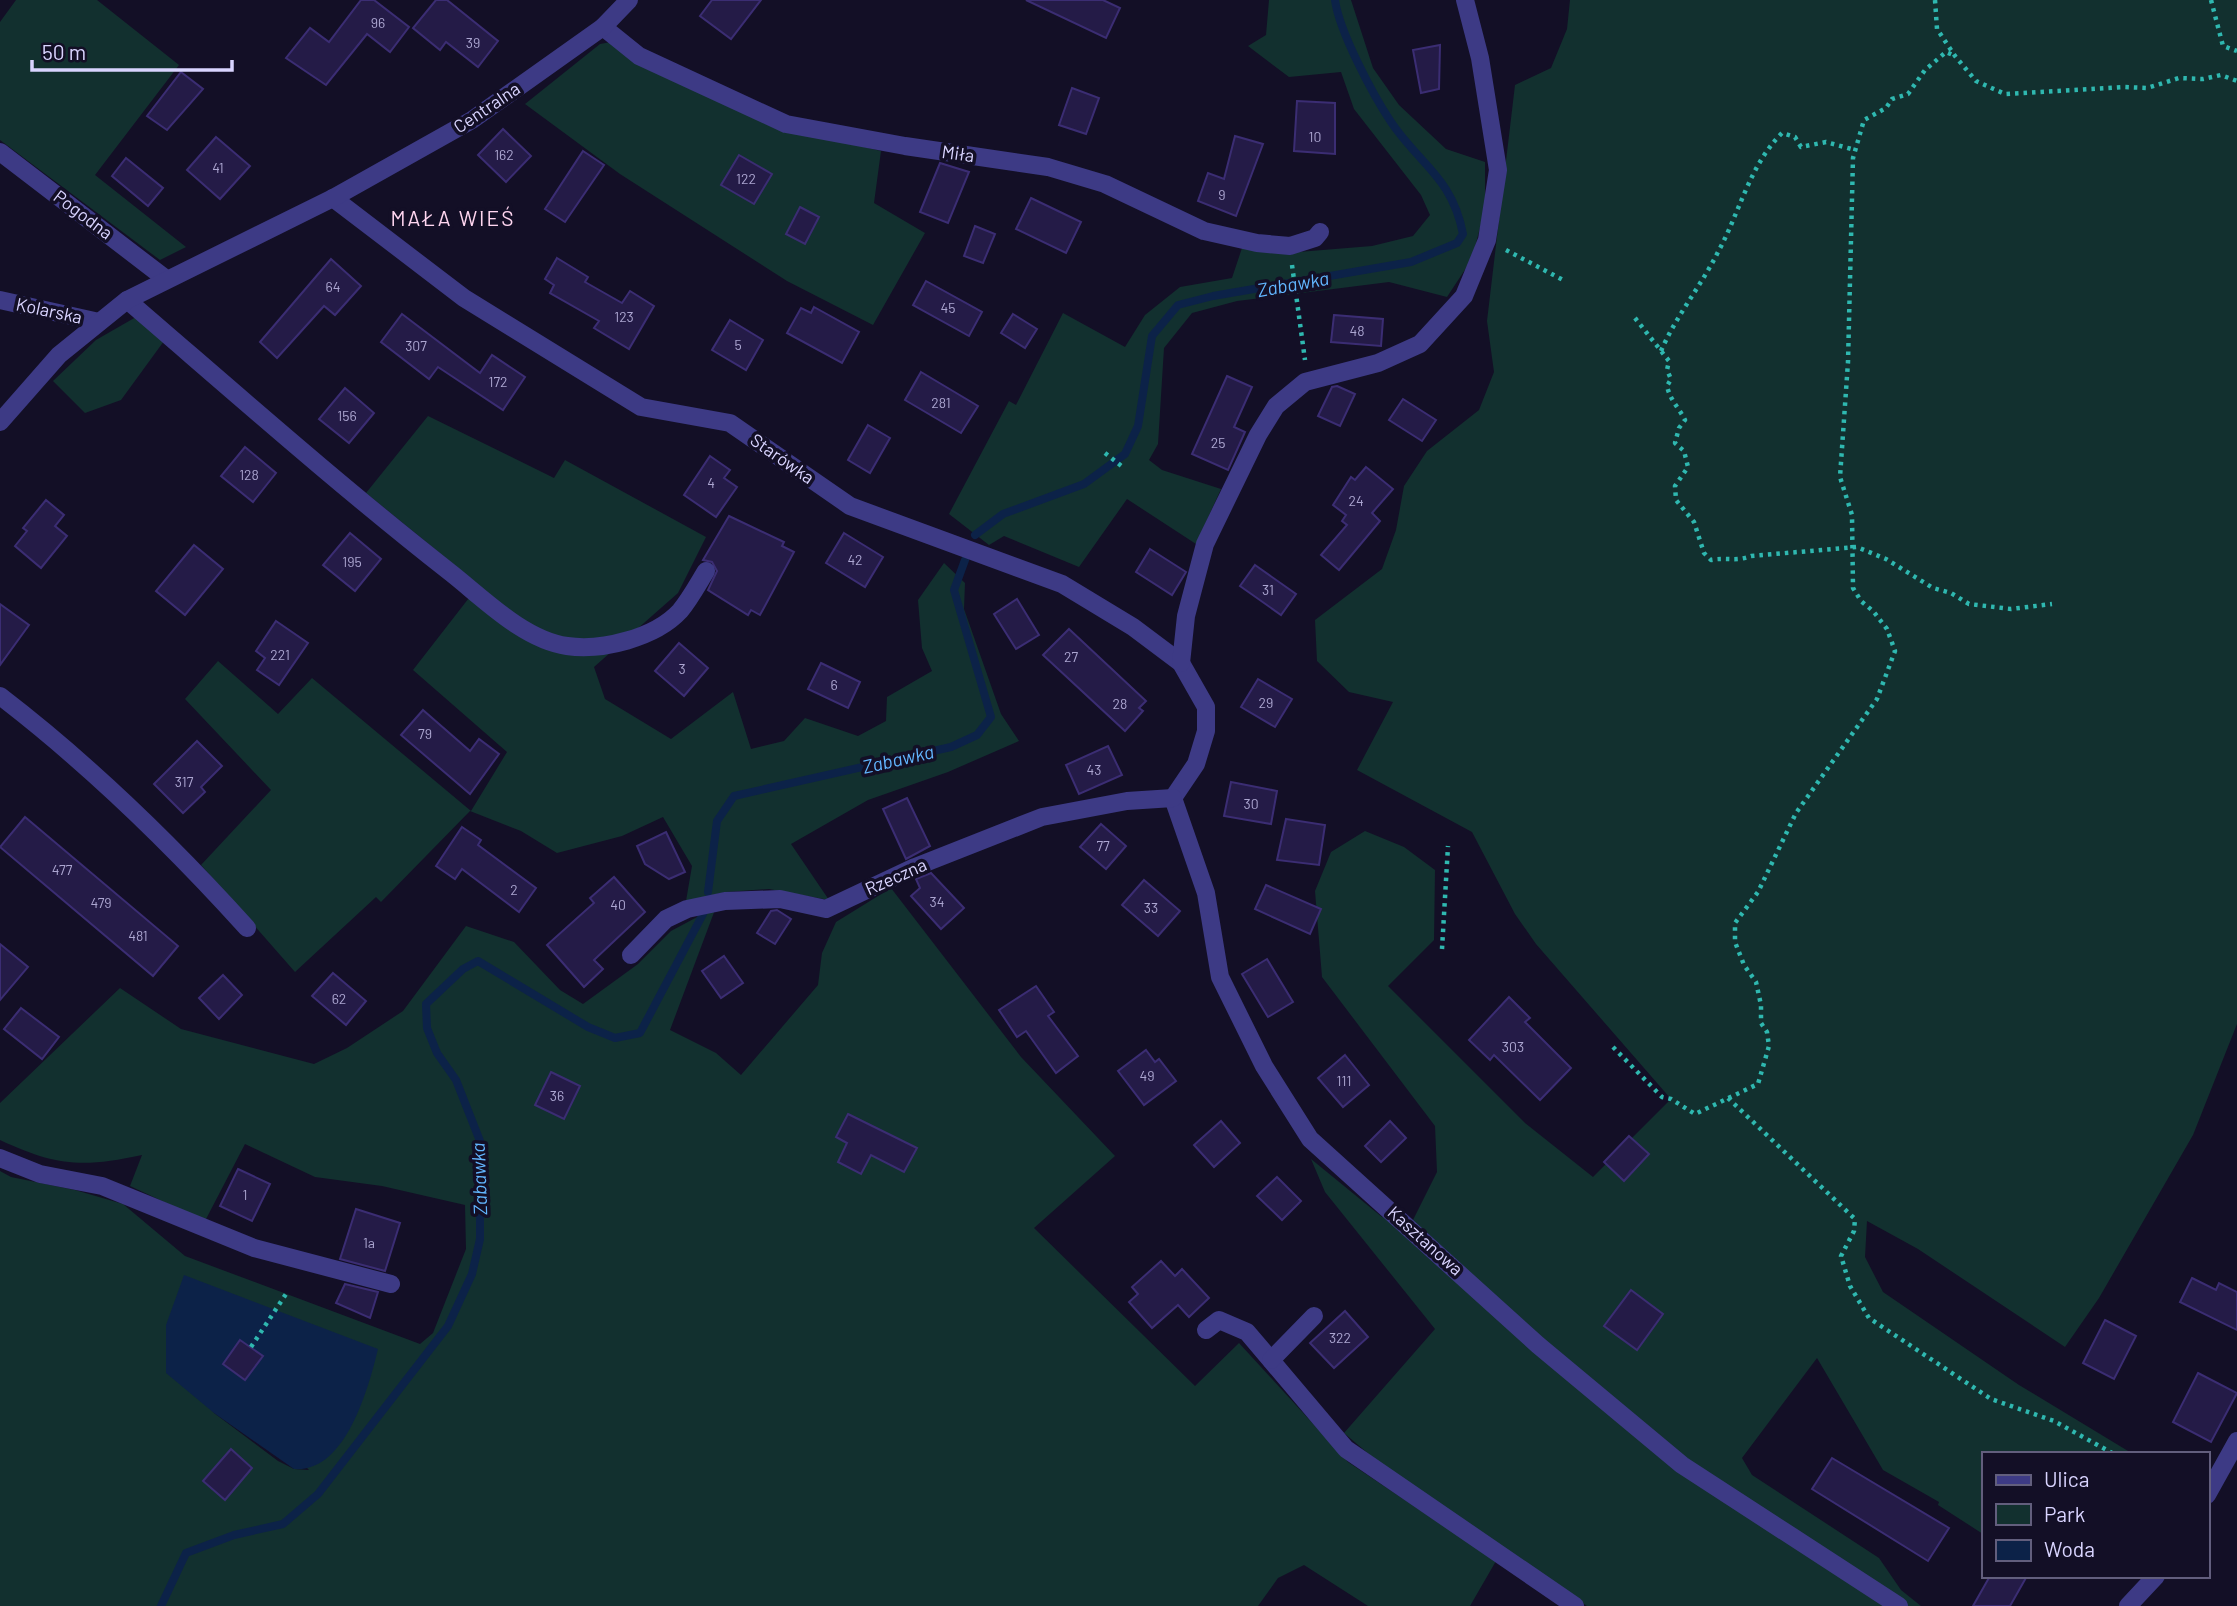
<svg xmlns="http://www.w3.org/2000/svg" width="2237" height="1606" viewBox="0 0 2237 1606" font-family="Barlow,sans-serif">
<style>
.green{fill:#12302f;fill-rule:evenodd}
.water{fill:#0c2248}
.lines{fill:none;stroke-linecap:round;stroke-linejoin:round}
.stream{stroke:#0c2248;stroke-width:8}
.building{fill:#241b47;stroke:#3b2d73;stroke-width:2}
.path{stroke:#2fb8b0;stroke-width:4.5;stroke-dasharray:3.5 5;stroke-linecap:butt}
.minor{stroke:#3d3a85;stroke-width:18}
.labels{text-anchor:middle;stroke-width:7;stroke-linejoin:round;paint-order:stroke}
.number-label{font-size:14px;fill:#aca6d1}
.street-label{font-size:18px;fill:#d9d4ff;stroke:#130f26}
.water-label{font-size:19px;font-style:italic;fill:#62b6ff;stroke:#130f26}
.quarter-label{font-size:21px;letter-spacing:2px;fill:#ffd6f0;stroke:#130f26}
</style>
<rect width="100%" height="100%" fill="#130f26"/>
<g class="green">
<path d="M16,0H97L179,65L95,175L186,247L160,260L0,140V22Z"/>
<path d="M1269,0H1351L1373,68L1399,105L1446,149L1485,162V208L1472,259L1447,297L1389,282L1237,301L1192,313L1164,348L1158,444L1149,460L1162,470L1221,489L1196,544L1127,499L1079,567L1004,536L989,545L949,514L1009,401L1016,405L1063,313L1125,347L1145,315L1180,287L1232,278L1243,245L1286,253L1372,246L1413,236L1430,215L1421,195L1354,109L1341,72L1289,77L1248,46L1266,35Z"/>
<path d="M1570,0H2237V1024L2193,1135L2099,1298L2065,1347L1918,1249L1867,1221L1865,1257L1883,1292L2019,1385L2133,1454H1983V1534L1938,1505L1939,1502L1883,1470L1817,1358L1742,1458L1752,1475L1879,1558L1901,1590L1921,1606H1587L1410,1489L1344,1433L1435,1329L1325,1192L1311,1159L1382,1217L1412,1222L1437,1172L1435,1126L1322,977L1315,891L1331,852L1365,831L1404,847L1435,870L1434,940L1388,986L1525,1123L1593,1177L1671,1099L1536,944L1515,914L1472,832L1357,770L1393,702L1349,692L1317,661L1315,620L1382,569L1396,530L1404,486L1427,451L1479,410L1494,372L1487,321L1515,85L1551,68L1567,29Z"/>
<path d="M611,42L780,127L881,151L874,203L925,233L873,325L787,281L620,174L525,104L600,44Z"/>
<path d="M136,317L164,341L121,400L85,413L53,381L96,340Z"/>
<path d="M428,416L554,478L565,460L706,537L678,593L594,667L605,699L671,739L733,692L751,749L784,741L805,718L858,736L886,721L887,697L932,671L922,648L918,600L944,563L965,583L964,609L1001,714L1019,741L948,772L868,800L791,844L829,900L769,889L726,892L686,901L692,866L663,817L622,836L557,853L521,831L470,811L381,902L376,897L295,972L201,865L271,790L185,699L218,661L278,714L312,678L471,811L507,752L413,670L479,585L366,493Z"/>
<path d="M891,888L1021,1057L1115,1156L1034,1228L1195,1386L1239,1343L1348,1462L1496,1561L1470,1606H1368L1304,1565L1278,1578L1258,1606H0V1171L11,1177L75,1190L123,1204L185,1256L420,1344L433,1333L466,1249L465,1205L382,1186L315,1177L245,1144L205,1221L130,1186L142,1155C82,1168 56,1166 0,1140V1103L120,988L181,1029L314,1064L347,1048L403,1011L466,926L514,942L560,990L583,1004L638,964L671,931L716,907L670,1030L716,1053L741,1075L818,985L822,953L836,922ZM166,1325L309,1470L294,1469L278,1461L214,1413L167,1341Z"/>
</g>
<path class="water" d="M184,1275L378,1349C368,1390 345,1473 294,1469L214,1413L166,1373V1325Z"/>
<g class="lines">
<g class="stream">
<path d="M975,535L1003,514L1084,484L1125,454L1138,426L1152,336L1178,305L1213,296L1411,262L1457,243L1463,234C1452,177 1420,165 1391,122C1373,95 1339,31 1335,0"/>
<path d="M708,892L717,821L734,796L951,747L977,735L991,717L954,590L965,560"/>
<path d="M161,1606L186,1553L234,1535L283,1524L318,1494L448,1326L472,1274L480,1239V1141L456,1080L437,1053L427,1028L426,1004L463,969L478,961L588,1027L615,1038L640,1033L703,914"/>
</g>
</g>
<g class="building">
<path d="M361,0H374L409,27L390,52L367,34L326,85L286,58L310,28L329,42Z"/>
<path d="M436,0H447L498,41L478,67L446,42L440,50L413,28Z"/>
<path d="M712,0H761L731,39L700,16Z"/>
<path d="M1026,0H1103L1120,8L1106,38Z"/>
<path d="M1440,45L1439,89L1421,93L1413,50Z"/>
<path d="M181,72L203,89L167,130L147,116Z"/>
<path d="M1072,88L1099,98L1086,134L1059,125Z"/>
<path d="M1297,101L1335,103V154L1294,151Z"/>
<path d="M503,129L531,156L506,182L478,155Z"/>
<path d="M1235,136L1263,144L1236,216L1198,201L1208,173L1224,179Z"/>
<path d="M216,137L250,166L220,199L187,170Z"/>
<path d="M583,151L604,165L565,222L545,209Z"/>
<path d="M739,155L772,174L754,204L721,185Z"/>
<path d="M126,158L163,188L148,206L112,176Z"/>
<path d="M940,163L969,172L948,223L920,212Z"/>
<path d="M1031,198L1081,222L1066,253L1016,229Z"/>
<path d="M800,207L819,217L805,244L786,234Z"/>
<path d="M975,226L995,234L983,263L964,256Z"/>
<path d="M557,258L588,277L585,282L622,303L630,291L654,306L629,349L594,328L599,321L550,293L554,285L545,279Z"/>
<path d="M331,259L361,286L335,315L324,306L277,358L260,342Z"/>
<path d="M926,281L982,312L969,336L913,305Z"/>
<path d="M814,307L859,332L842,363L787,333L801,308L811,313Z"/>
<path d="M402,314L480,373L492,355L525,377L503,410L438,367L429,379L381,342Z"/>
<path d="M1013,314L1037,329L1025,348L1001,333Z"/>
<path d="M1334,315L1383,319L1381,346L1331,342Z"/>
<path d="M730,320L763,340L746,370L712,350Z"/>
<path d="M921,372L978,406L961,433L905,400Z"/>
<path d="M1227,376L1252,387L1234,427L1245,432L1228,470L1192,454Z"/>
<path d="M1337,386L1355,394L1340,426L1318,416L1332,387Z"/>
<path d="M345,388L374,413L349,443L319,419Z"/>
<path d="M1403,399L1436,420L1422,441L1389,420Z"/>
<path d="M868,425L890,438L870,473L848,460Z"/>
<path d="M245,447L276,473L253,502L221,476Z"/>
<path d="M710,456L730,470L724,478L737,487L716,517L684,495Z"/>
<path d="M1366,467L1393,489L1372,513L1380,521L1339,570L1321,555L1347,525L1342,521L1346,515L1333,505L1351,477L1355,480Z"/>
<path d="M46,500L64,515L55,526L67,536L41,568L15,546L27,531L23,528Z"/>
<path d="M729,516L784,542L782,546L794,552L760,615L751,610L748,615L708,590L717,571L712,562L703,560Z"/>
<path d="M350,533L381,559L355,591L323,565Z"/>
<path d="M844,533L883,557L865,587L826,563Z"/>
<path d="M194,545L223,569L185,615L156,591Z"/>
<path d="M1150,549L1186,572L1172,595L1136,572Z"/>
<path d="M1255,565L1296,594L1281,615L1240,586Z"/>
<path d="M1017,599L1039,635L1016,649L994,614Z"/>
<path d="M0,604L29,625L0,665Z"/>
<path d="M276,621L308,643L279,685L257,670L265,658L256,651Z"/>
<path d="M1069,629L1146,701L1139,708L1143,711L1125,731L1043,655Z"/>
<path d="M679,643L708,668L684,696L655,671Z"/>
<path d="M821,663L860,682L848,708L808,689Z"/>
<path d="M1258,679L1292,699L1275,727L1241,707Z"/>
<path d="M423,710L470,751L479,739L499,754L470,794L401,735Z"/>
<path d="M197,741L222,766L201,787L205,792L183,813L154,784Z"/>
<path d="M1108,746L1122,775L1079,794L1066,765Z"/>
<path d="M1231,782L1277,791L1271,824L1224,816Z"/>
<path d="M907,798L930,846L906,859L883,809Z"/>
<path d="M25,817L178,946L153,976L0,847Z"/>
<path d="M1286,819L1325,825L1319,865L1277,860Z"/>
<path d="M1101,824L1126,846L1106,869L1080,847Z"/>
<path d="M462,827L481,840L478,845L536,888L519,912L462,869L455,879L436,866Z"/>
<path d="M666,832L685,872L669,879L645,864L637,846Z"/>
<path d="M931,873L964,908L941,929L911,896L920,888L916,879Z"/>
<path d="M614,877L645,912L594,960L603,969L584,987L547,945L594,903L590,898Z"/>
<path d="M1144,880L1180,911L1158,936L1122,905Z"/>
<path d="M1266,885L1321,909L1310,934L1255,909Z"/>
<path d="M777,910L791,919L775,944L757,933L771,911Z"/>
<path d="M0,944L28,967L0,1000Z"/>
<path d="M724,956L743,983L721,998L702,971Z"/>
<path d="M1267,959L1293,1002L1268,1017L1242,974Z"/>
<path d="M333,973L366,1001L346,1025L312,996Z"/>
<path d="M223,975L242,995L219,1019L199,998Z"/>
<path d="M1036,986L1054,1012L1048,1016L1078,1056L1056,1073L1026,1031L1017,1037L999,1010Z"/>
<path d="M1509,997L1530,1018L1525,1022L1571,1068L1540,1100L1494,1055L1490,1060L1469,1040Z"/>
<path d="M21,1008L59,1037L42,1059L4,1029Z"/>
<path d="M1146,1050L1155,1062L1159,1059L1176,1081L1144,1105L1118,1071Z"/>
<path d="M1345,1055L1369,1085L1343,1107L1318,1078Z"/>
<path d="M551,1072L580,1086L564,1119L535,1105Z"/>
<path d="M848,1114L917,1148L904,1172L871,1155L861,1174L838,1162L847,1143L836,1137Z"/>
<path d="M1221,1121L1240,1143L1214,1167L1194,1145Z"/>
<path d="M1390,1121L1406,1138L1381,1162L1365,1146Z"/>
<path d="M1629,1136L1649,1154L1624,1181L1604,1162Z"/>
<path d="M238,1169L270,1184L252,1221L220,1206Z"/>
<path d="M1277,1177L1301,1201L1282,1220L1257,1196Z"/>
<path d="M356,1209L400,1223L385,1271L340,1259Z"/>
<path d="M1161,1261L1175,1276L1182,1269L1209,1298L1189,1317L1178,1305L1152,1328L1129,1302L1138,1294L1132,1287Z"/>
<path d="M2192,1278L2216,1290L2219,1283L2237,1292V1330L2180,1302Z"/>
<path d="M345,1284L378,1292L370,1318L336,1303Z"/>
<path d="M1631,1290L1663,1314L1637,1350L1604,1326Z"/>
<path d="M1345,1311L1368,1337L1334,1368L1310,1343Z"/>
<path d="M2105,1320L2136,1336L2114,1379L2083,1363Z"/>
<path d="M240,1340L263,1356L245,1380L223,1364Z"/>
<path d="M2198,1373L2237,1393L2211,1442L2173,1422Z"/>
<path d="M231,1449L252,1468L225,1500L203,1481Z"/>
<path d="M1832,1458L1949,1528L1928,1561L1812,1489Z"/>
<path d="M1990,1576H2027L2010,1606H1973Z"/>
</g>
<g class="lines">
<g class="path">
<path d="M1935,0L1937,29L1955,56L1976,81L2005,94L2125,87L2147,88L2179,78L2203,79L2221,75L2237,81"/>
<path d="M2211,0L2223,46L2237,51"/>
<path d="M1506,250L1565,281"/>
<path d="M1292,265L1305,360"/>
<path d="M1635,318L1669,361L1667,370L1671,379L1667,386C1670,400 1679,408 1685,420L1679,428L1675,443L1684,451L1688,467L1675,486L1676,500L1694,522L1704,553L1711,560C1726,557 1736,562 1751,556L1857,547L1886,559L1933,588L1951,593L1969,604L2011,609L2052,604"/>
<path d="M1661,351C1676,316 1701,286 1718,252C1740,212 1749,166 1782,133L1795,137L1801,147L1826,142L1855,150"/>
<path d="M1105,453L1124,468"/>
<path d="M1442,949L1448,846"/>
<path d="M1613,1047L1662,1097L1671,1099L1695,1114L1758,1084L1769,1046L1767,1032L1761,1023V1005L1756,982L1744,965L1735,942V923L1758,892L1796,813L1877,699L1895,651L1887,629L1873,611L1861,601L1853,588L1852,515L1840,477L1848,362L1853,158L1864,120L1886,108L1892,99L1908,94L1925,70L1946,52L1955,56"/>
<path d="M1728,1098L1855,1219L1854,1231L1841,1256L1850,1286L1869,1318L1991,1399L2054,1421L2114,1454"/>
<path d="M251,1347L286,1294"/>
</g>
<g class="minor">
<path d="M603,27L639,56L786,124L905,146L1048,167L1105,184L1204,231L1257,243L1290,246L1315,238L1320,232"/>
<path d="M0,152L166,279"/>
<path d="M333,198L464,298L641,407L730,423L850,506L1062,584L1133,627L1181,663L1206,707V731L1196,764L1173,798L1206,893L1220,977L1264,1066L1310,1139L1538,1345L1682,1465L1899,1606"/>
<path d="M0,300L99,322"/>
<path d="M127,300C234,392 340,486 451,573C484,599 524,640 567,646C602,651 655,638 680,611C690,599 698,584 706,571"/>
<path d="M0,422L59,355L127,300L333,198L472,120L603,27L629,0"/>
<path d="M1181,663L1186,616L1205,544L1258,435L1276,406L1305,382L1378,363L1420,344L1464,296L1487,240L1498,170L1480,58L1465,0"/>
<path d="M0,696C90,765 172,845 247,928"/>
<path d="M631,955L666,919L687,909L725,901L780,899L826,909L915,867L1042,817L1127,801L1173,798"/>
<path d="M0,1158L40,1174L102,1186L254,1248L391,1284"/>
<path d="M1206,1330L1219,1320L1247,1332L1346,1449L1575,1606"/>
<path d="M1271,1360L1314,1316"/>
<path d="M2207,1495L2237,1441"/>
<path d="M2128,1606L2156,1576"/>
</g>
</g>
<g class="labels">
<g class="number-label">
<text x="378" y="28">96</text>
<text x="473" y="48">39</text>
<text x="1315" y="142">10</text>
<text x="504" y="160">162</text>
<text x="218" y="173">41</text>
<text x="746" y="184">122</text>
<text x="1222" y="200">9</text>
<text x="333" y="292">64</text>
<text x="948" y="313">45</text>
<text x="624" y="322">123</text>
<text x="1357" y="336">48</text>
<text x="738" y="350">5</text>
<text x="416" y="351">307</text>
<text x="498" y="387">172</text>
<text x="941" y="408">281</text>
<text x="347" y="421">156</text>
<text x="1218" y="448">25</text>
<text x="249" y="480">128</text>
<text x="711" y="488">4</text>
<text x="1356" y="506">24</text>
<text x="855" y="565">42</text>
<text x="352" y="567">195</text>
<text x="1268" y="595">31</text>
<text x="280" y="660">221</text>
<text x="1071" y="662">27</text>
<text x="682" y="674">3</text>
<text x="834" y="690">6</text>
<text x="1266" y="708">29</text>
<text x="1120" y="709">28</text>
<text x="425" y="739">79</text>
<text x="1094" y="775">43</text>
<text x="184" y="787">317</text>
<text x="1251" y="809">30</text>
<text x="1103" y="851">77</text>
<text x="62" y="875">477</text>
<text x="514" y="895">2</text>
<text x="937" y="907">34</text>
<text x="101" y="908">479</text>
<text x="618" y="910">40</text>
<text x="1151" y="913">33</text>
<text x="138" y="941">481</text>
<text x="339" y="1004">62</text>
<text x="1513" y="1052">303</text>
<text x="1147" y="1081">49</text>
<text x="1344" y="1086">111</text>
<text x="557" y="1101">36</text>
<text x="245" y="1200">1</text>
<text x="369" y="1248">1a</text>
<text x="1340" y="1343">322</text>
</g>
<g class="street-label">
<text transform="translate(487 108) rotate(-34)" y="6">Centralna</text>
<text transform="translate(958 154) rotate(8)" y="6">Miła</text>
<text transform="translate(83 215) rotate(37)" y="6">Pogodna</text>
<text transform="translate(49 311) rotate(12)" y="6">Kolarska</text>
<text transform="translate(782 459) rotate(35)" y="6">Starówka</text>
<text transform="translate(896 877) rotate(-24)" y="6">Rzeczna</text>
<text transform="translate(1425 1241) rotate(42)" y="6">Kasztanowa</text>
</g>
<g class="water-label">
<text transform="translate(1293 284) rotate(-10)" y="7">Zabawka</text>
<text transform="translate(898 759) rotate(-13)" y="7">Zabawka</text>
<text transform="translate(479 1179) rotate(-92)" y="7">Zabawka</text>
</g>
<g class="quarter-label">
<text x="453" y="226">MAŁA WIEŚ</text>
</g>
</g>
<rect x="1982" y="1452" width="228" height="126" fill="#130f26" stroke="#625e7d" stroke-width="2"/>
<rect x="1996" y="1475" width="35" height="10" fill="#3d3a85" stroke="#625e7d" stroke-width="2"/>
<text x="2044" y="1487" font-size="21" fill="#d9d4ff">Ulica</text>
<rect x="1996" y="1504" width="35" height="21" fill="#12302f" stroke="#625e7d" stroke-width="2"/>
<text x="2044" y="1522" font-size="21" fill="#d9d4ff">Park</text>
<rect x="1996" y="1540" width="35" height="21" fill="#0c2248" stroke="#625e7d" stroke-width="2"/>
<text x="2044" y="1557" font-size="21" fill="#d9d4ff">Woda</text>
<path d="M32 60v10h200v-10" fill="none" stroke="#d9d4ff" stroke-width="3.5"/>
<text x="42" y="60" font-size="21" fill="#d9d4ff" stroke="#130f26" stroke-width="5" paint-order="stroke">50 m</text>
</svg>
